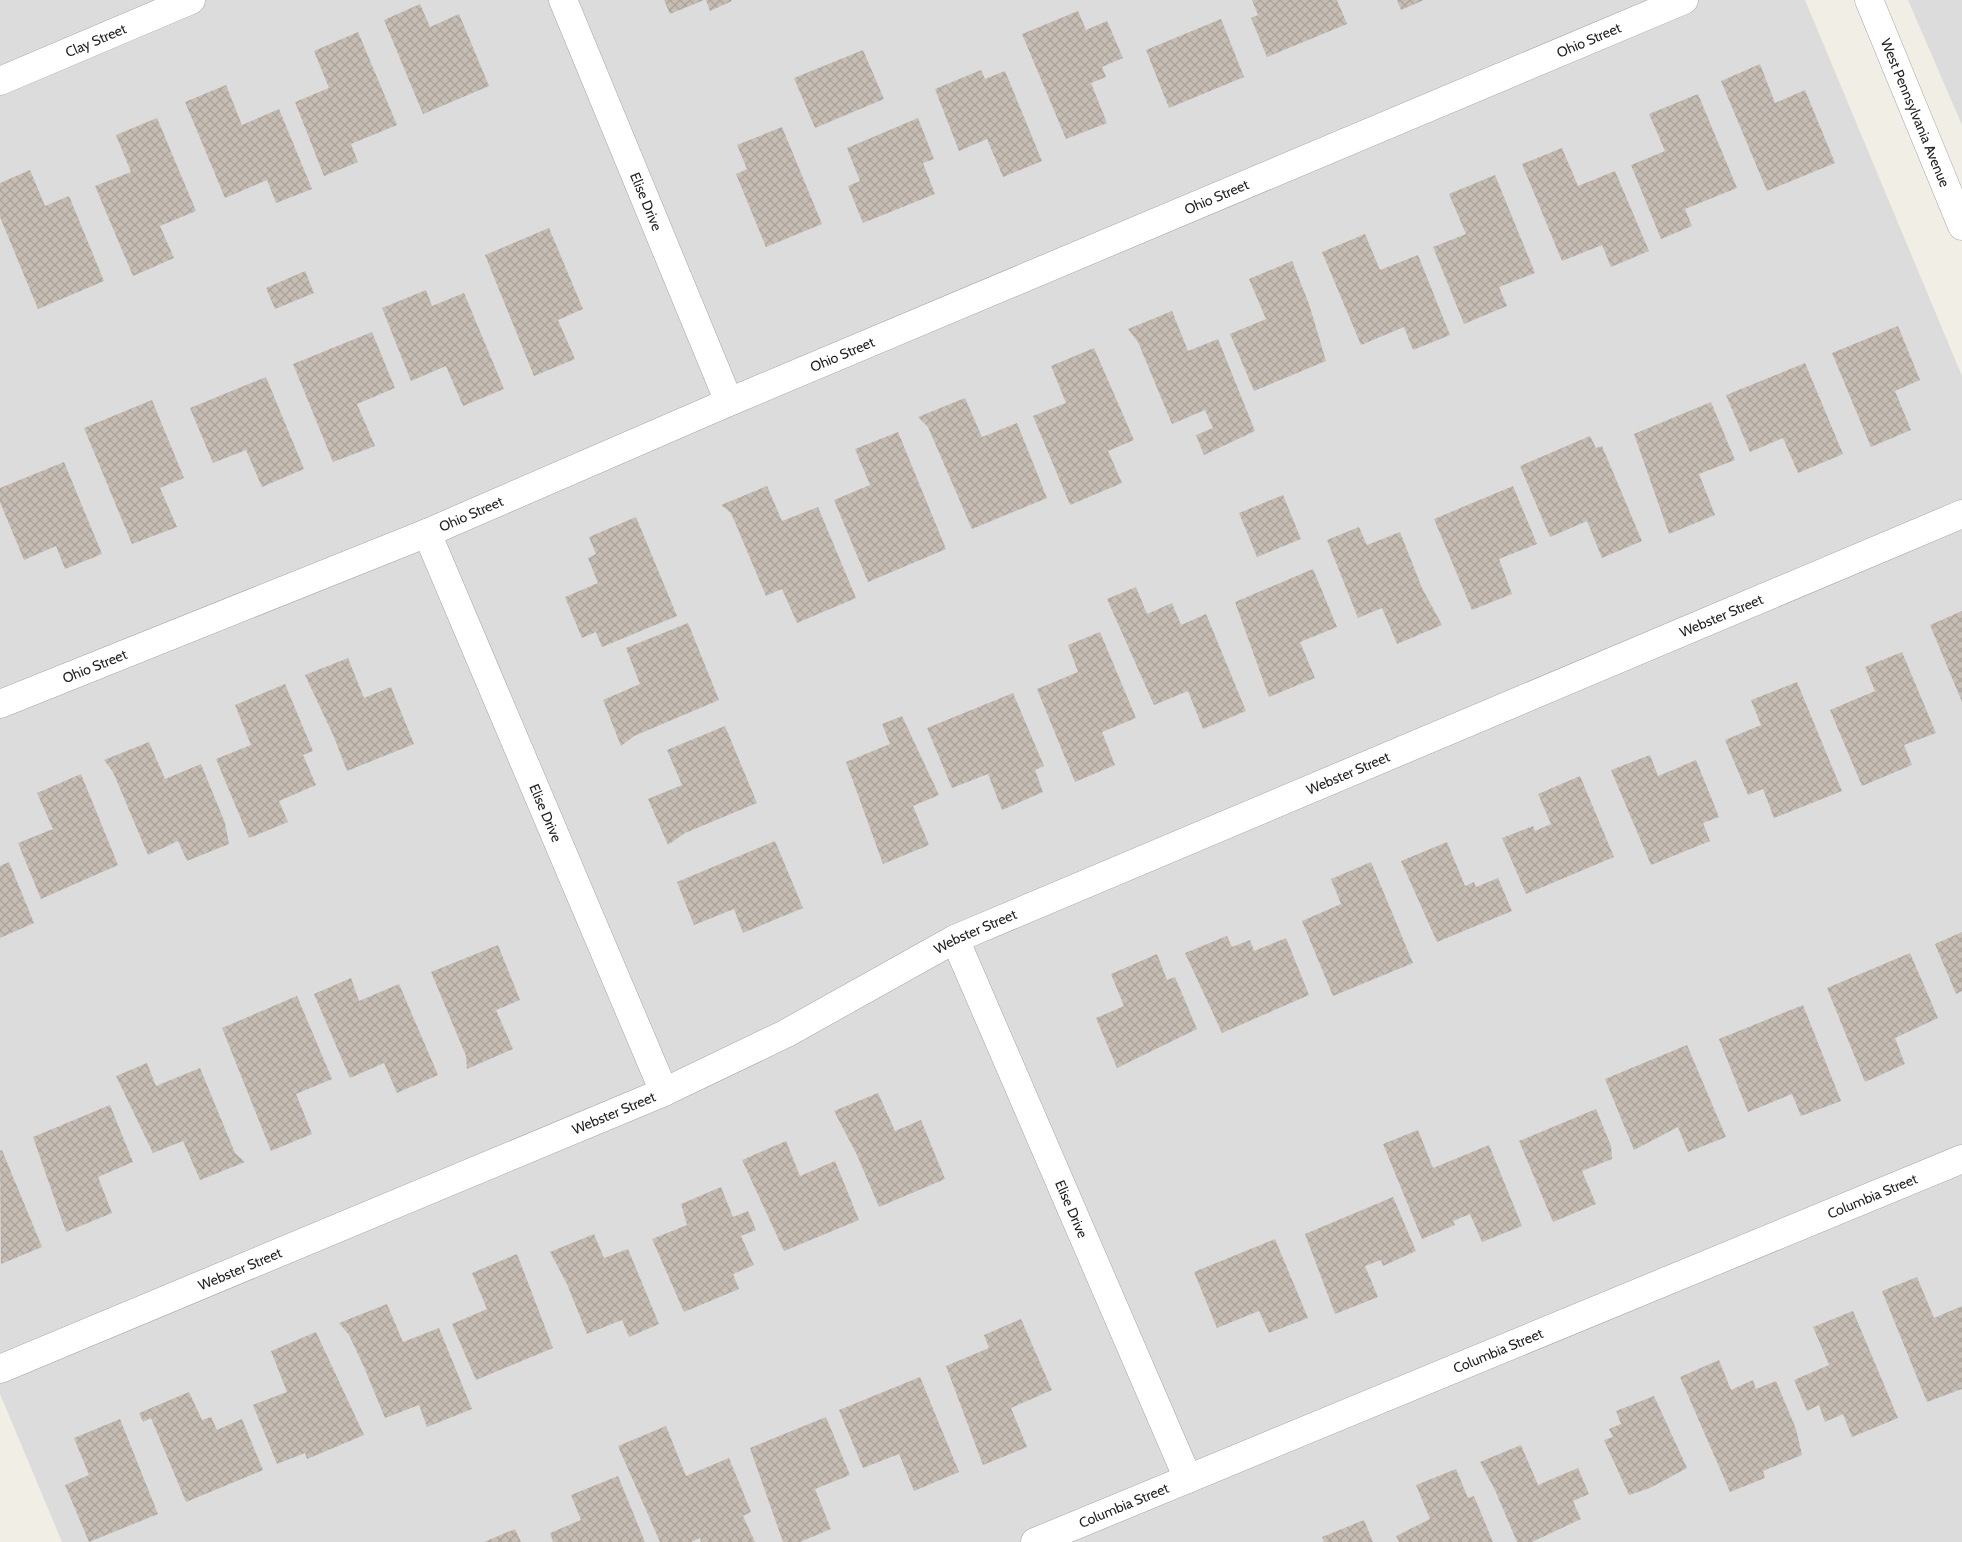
<svg xmlns="http://www.w3.org/2000/svg" width="1962" height="1542" viewBox="0 0 1962 1542" font-family="Cabin,sans-serif">
<style>
.residential{fill:#dddcdc}
.building{fill:url(#building-cross-hatch)}
.lines{fill:none;stroke-linecap:round;stroke-linejoin:round}
.minor-casing{stroke:#a6a6a6;stroke-width:29}
.minor{stroke:#fff;stroke-width:28}
.labels{text-anchor:middle;stroke-width:4;stroke-linejoin:round;paint-order:stroke}
.street-label{font-size:14px;fill:#1f1f1f;stroke:#fff}
</style>
<defs>
<pattern id="building-cross-hatch" width="8" height="8" patternUnits="userSpaceOnUse" patternTransform="scale(1.25)"><rect width="8" height="8" fill="#c6bdb4"/><path d="M0 0l8 8M0 8l8-8" fill="none" stroke="#aaa29a"/></pattern>
</defs>
<rect width="100%" height="100%" fill="#f1eee5"/>
<g class="residential">
<path d="M0,0H1805L1962,376V1542H62L0,1394Z"/>
<path d="M1908,0H1962V125Z"/>
</g>
<g class="building">
<path d="M664,0H704L670,14Z"/>
<path d="M706,0H731L732,1L710,11Z"/>
<path d="M1252,0H1337L1347,24L1267,57L1251,18L1258,15Z"/>
<path d="M1397,0H1424L1401,10Z"/>
<path d="M420,4L430,27L459,14L489,86L423,114L384,20Z"/>
<path d="M1078,11L1086,30L1107,21L1123,58L1102,67L1106,77L1091,83L1107,123L1066,139L1022,34Z"/>
<path d="M1221,19L1244,77L1169,108L1146,50Z"/>
<path d="M358,32L397,125L351,144L358,162L324,176L295,102L329,88L314,51Z"/>
<path d="M863,50L884,99L815,128L794,78Z"/>
<path d="M1760,64L1775,103L1805,90L1835,163L1767,191L1721,81Z"/>
<path d="M981,70L985,79L1005,71L1042,161L1003,177L987,139L959,151L935,89Z"/>
<path d="M226,85L242,125L279,109L312,189L276,203L267,180L225,198L185,102Z"/>
<path d="M1698,94L1737,188L1685,209L1692,226L1661,239L1631,165L1665,151L1649,114Z"/>
<path d="M157,118L196,211L160,226L174,258L133,276L95,186L131,172L116,135Z"/>
<path d="M918,118L934,159L923,163L935,194L863,223L848,186L860,181L847,148Z"/>
<path d="M782,127L822,224L766,247L736,174L747,169L737,145Z"/>
<path d="M1562,148L1578,186L1615,171L1649,251L1611,267L1602,245L1562,261L1522,164Z"/>
<path d="M30,170L45,206L69,196L104,281L38,309L0,217V183Z"/>
<path d="M1495,175L1535,273L1499,287L1507,306L1464,324L1433,247L1466,234L1449,194Z"/>
<path d="M549,228L583,309L558,320L575,359L534,376L485,255Z"/>
<path d="M1365,234L1380,270L1418,255L1450,335L1413,350L1404,327L1361,345L1322,252Z"/>
<path d="M1292,261L1309,304L1326,361L1254,391L1230,334L1266,319L1249,279Z"/>
<path d="M305,271L314,293L275,309L266,288Z"/>
<path d="M426,290L432,306L464,293L504,389L463,406L446,366L411,381L382,308Z"/>
<path d="M1172,311L1188,351L1218,339L1255,431L1204,455L1196,435L1213,428L1205,410L1172,424L1138,342L1128,329Z"/>
<path d="M1898,326L1920,380L1895,391L1911,430L1871,447L1832,353Z"/>
<path d="M372,332L395,388L357,404L375,446L333,462L293,364Z"/>
<path d="M1094,348L1134,440L1108,451L1122,483L1070,505L1033,416L1066,403L1051,366Z"/>
<path d="M1805,363L1843,454L1798,473L1783,438L1750,452L1726,395Z"/>
<path d="M266,377L304,469L262,487L246,450L213,463L190,408Z"/>
<path d="M965,398L982,437L1017,423L1047,498L972,529L928,427L918,417Z"/>
<path d="M152,400L184,478L160,488L177,527L132,544L84,428Z"/>
<path d="M1711,402L1735,460L1699,474L1715,515L1669,534L1634,434Z"/>
<path d="M898,432L946,549L868,582L834,500L870,485L855,449Z"/>
<path d="M1590,436L1596,448L1602,446L1642,541L1602,558L1587,521L1550,537L1520,466Z"/>
<path d="M64,462L102,554L65,569L56,546L24,560L0,502V488Z"/>
<path d="M767,486L782,521L818,507L856,598L797,623L782,589L766,596L731,513L721,505Z"/>
<path d="M1513,486L1537,544L1499,559L1512,594L1472,610L1434,519Z"/>
<path d="M1283,495L1301,539L1257,557L1239,513Z"/>
<path d="M636,517L677,616L602,647L596,632L582,638L565,597L598,583L588,558L596,554L589,537Z"/>
<path d="M1359,527L1367,545L1400,532L1422,588L1442,625L1397,644L1382,608L1358,618L1327,540Z"/>
<path d="M1313,569L1337,627L1300,642L1315,678L1269,697L1235,602Z"/>
<path d="M1136,587L1147,614L1172,603L1181,625L1206,614L1246,711L1203,729L1188,691L1154,705L1107,599Z"/>
<path d="M1962,611V702L1930,625Z"/>
<path d="M688,623L719,700L634,736L621,746L603,700L640,684L626,648Z"/>
<path d="M1100,632L1136,718L1102,732L1115,765L1075,782L1037,689L1078,672L1068,645Z"/>
<path d="M1902,652L1936,733L1904,745L1912,765L1862,786L1830,710L1875,691L1865,667Z"/>
<path d="M348,658L364,698L391,687L414,744L347,771L334,737L305,675Z"/>
<path d="M1797,682L1842,791L1774,818L1763,789L1748,795L1725,740L1761,725L1751,700Z"/>
<path d="M285,684L313,751L303,755L316,785L279,801L288,822L249,838L216,759L251,745L235,705Z"/>
<path d="M1013,693L1044,766L1035,770L1043,792L1002,810L988,774L952,788L927,728Z"/>
<path d="M902,716L939,795L913,806L929,845L883,864L846,762L890,744L882,724Z"/>
<path d="M725,726L757,803L685,833L668,845L648,799L682,785L667,750Z"/>
<path d="M149,742L165,779L201,764L225,823L229,844L187,861L178,841L148,855L113,772L104,760Z"/>
<path d="M1650,755L1658,776L1696,760L1719,817L1703,823L1710,841L1651,865L1611,770Z"/>
<path d="M81,774L118,865L41,899L18,843L53,829L37,793Z"/>
<path d="M1580,776L1614,857L1526,894L1502,838L1533,826L1535,831L1551,824L1538,794Z"/>
<path d="M775,841L803,908L743,933L734,909L694,925L677,882Z"/>
<path d="M1447,842L1465,886L1474,882L1476,887L1498,878L1512,911L1437,942L1401,861Z"/>
<path d="M9,862L34,923L0,938V866Z"/>
<path d="M1371,862L1413,963L1333,996L1302,921L1341,904L1331,879Z"/>
<path d="M1962,932V991L1956,994L1935,944Z"/>
<path d="M1227,936L1232,947L1250,940L1254,951L1286,938L1309,995L1222,1033L1185,953Z"/>
<path d="M498,945L520,1000L496,1010L513,1049L467,1069L466,1056L431,972Z"/>
<path d="M1910,953L1938,1018L1895,1038L1905,1064L1865,1082L1827,988Z"/>
<path d="M1157,954L1167,980L1175,977L1197,1029L1117,1068L1096,1018L1124,1006L1111,974Z"/>
<path d="M351,978L359,1001L399,984L438,1075L397,1093L384,1063L350,1078L314,994Z"/>
<path d="M297,996L332,1079L296,1094L312,1134L271,1151L222,1028Z"/>
<path d="M1803,1005L1841,1101L1801,1116L1792,1094L1748,1112L1719,1039Z"/>
<path d="M1687,1045L1726,1137L1688,1152L1678,1127L1634,1150L1605,1079Z"/>
<path d="M147,1063L156,1086L200,1068L235,1153L245,1162L200,1180L183,1141L153,1153L116,1076Z"/>
<path d="M878,1093L895,1131L921,1120L945,1179L879,1207L857,1155L834,1111Z"/>
<path d="M110,1105L133,1162L98,1177L112,1213L66,1232L33,1137Z"/>
<path d="M1596,1109L1611,1146L1612,1159L1582,1171L1596,1204L1553,1222L1519,1141Z"/>
<path d="M1418,1130L1433,1168L1489,1145L1522,1226L1482,1242L1470,1214L1453,1221L1455,1225L1422,1239L1383,1144Z"/>
<path d="M786,1141L800,1176L835,1161L859,1220L784,1251L742,1160Z"/>
<path d="M2,1150L42,1247L1,1264L0,1151Z"/>
<path d="M721,1187L733,1217L748,1211L756,1230L741,1236L754,1265L733,1274L739,1289L684,1312L652,1239L687,1225L681,1204Z"/>
<path d="M1393,1197L1416,1251L1383,1266L1381,1260L1365,1266L1378,1297L1335,1314L1305,1234Z"/>
<path d="M594,1234L604,1258L628,1249L659,1324L629,1337L622,1320L587,1334L567,1284L550,1252Z"/>
<path d="M1275,1239L1308,1318L1269,1333L1259,1311L1217,1328L1194,1272Z"/>
<path d="M517,1254L553,1348L476,1380L452,1324L487,1309L472,1273Z"/>
<path d="M1917,1277L1934,1318L1962,1306V1389L1927,1402L1882,1291Z"/>
<path d="M387,1304L403,1342L439,1328L472,1409L427,1427L419,1405L385,1418L364,1367L349,1335L339,1323Z"/>
<path d="M1853,1311L1898,1418L1852,1437L1843,1414L1825,1422L1819,1405L1807,1411L1794,1380L1829,1365L1813,1327Z"/>
<path d="M1021,1319L1052,1390L1011,1408L1027,1447L983,1465L946,1366L989,1348L984,1335Z"/>
<path d="M316,1332L364,1435L307,1459L305,1453L277,1464L253,1405L287,1392L271,1351Z"/>
<path d="M1719,1360L1731,1390L1753,1380L1756,1389L1776,1381L1796,1429L1802,1455L1763,1471L1765,1478L1730,1492L1680,1377Z"/>
<path d="M920,1377L959,1472L914,1491L899,1454L863,1468L839,1410Z"/>
<path d="M189,1392L202,1420L211,1417L217,1430L242,1419L263,1470L186,1502L151,1418L143,1422L139,1413Z"/>
<path d="M1654,1396L1687,1468L1650,1488L1629,1495L1604,1440L1613,1437L1609,1429L1621,1424L1616,1411Z"/>
<path d="M826,1417L850,1475L815,1489L831,1529L800,1542H783L750,1448Z"/>
<path d="M120,1419L158,1514L89,1542L65,1485L89,1475L74,1438Z"/>
<path d="M666,1426L686,1476L729,1458L751,1512L743,1516L755,1542H701L700,1538L691,1542H660L618,1446Z"/>
<path d="M1521,1445L1538,1485L1578,1468L1589,1494L1573,1501L1581,1519L1532,1542H1517L1495,1490L1480,1462Z"/>
<path d="M1456,1469L1468,1498L1474,1496L1493,1542H1399L1396,1536L1430,1519L1416,1485Z"/>
<path d="M618,1476L645,1542H553L550,1533L581,1520L571,1495Z"/>
<path d="M1364,1520L1373,1542H1324L1322,1537Z"/>
<path d="M515,1529L521,1542H484Z"/>
</g>
<g class="lines">
<defs>
<g id="minor">
<path id="s1" d="M563,0L729,402"/>
<path id="s2" d="M1869,0L1962,226"/>
<path id="s3" d="M0,81L191,0"/>
<path id="s4" d="M427,533L664,1092"/>
<path id="s5" d="M0,704L427,533L729,402L1684,0"/>
<path id="s6" d="M955,939L1188,1479"/>
<path id="s7" d="M0,1369L664,1092L785,1034L955,939L1962,514"/>
<path id="s8" d="M1035,1542L1962,1159"/>
</g>
</defs>
<use href="#minor" class="minor-casing"/>
<use href="#minor" class="minor"/>
</g>
<g class="labels">
<g class="street-label">
<text dy="5" stroke="none"><textPath href="#s3" startOffset="104">Clay Street</textPath></text>
<text dy="5" stroke="none"><textPath href="#s5" startOffset="1722">Ohio Street</textPath></text>
<text dy="5" stroke="none"><textPath href="#s2" startOffset="122">West Pennsylvania Avenue</textPath></text>
<text dy="5" stroke="none"><textPath href="#s5" startOffset="1318">Ohio Street</textPath></text>
<text dy="5" stroke="none"><textPath href="#s1" startOffset="218">Elise Drive</textPath></text>
<text dy="5" stroke="none"><textPath href="#s5" startOffset="912">Ohio Street</textPath></text>
<text dy="5" stroke="none"><textPath href="#s5" startOffset="508">Ohio Street</textPath></text>
<text dy="5" stroke="none"><textPath href="#s7" startOffset="1880">Webster Street</textPath></text>
<text dy="5" stroke="none"><textPath href="#s5" startOffset="102">Ohio Street</textPath></text>
<text dy="5" stroke="none"><textPath href="#s7" startOffset="1475">Webster Street</textPath></text>
<text dy="5" stroke="none"><textPath href="#s4" startOffset="304">Elise Drive</textPath></text>
<text dy="5" stroke="none"><textPath href="#s7" startOffset="1070">Webster Street</textPath></text>
<text dy="5" stroke="none"><textPath href="#s7" startOffset="665">Webster Street</textPath></text>
<text dy="5" stroke="none"><textPath href="#s8" startOffset="906">Columbia Street</textPath></text>
<text dy="5" stroke="none"><textPath href="#s6" startOffset="294">Elise Drive</textPath></text>
<text dy="5" stroke="none"><textPath href="#s7" startOffset="260">Webster Street</textPath></text>
<text dy="5" stroke="none"><textPath href="#s8" startOffset="501">Columbia Street</textPath></text>
<text dy="5" stroke="none"><textPath href="#s8" startOffset="96">Columbia Street</textPath></text>
</g>
</g>
</svg>
